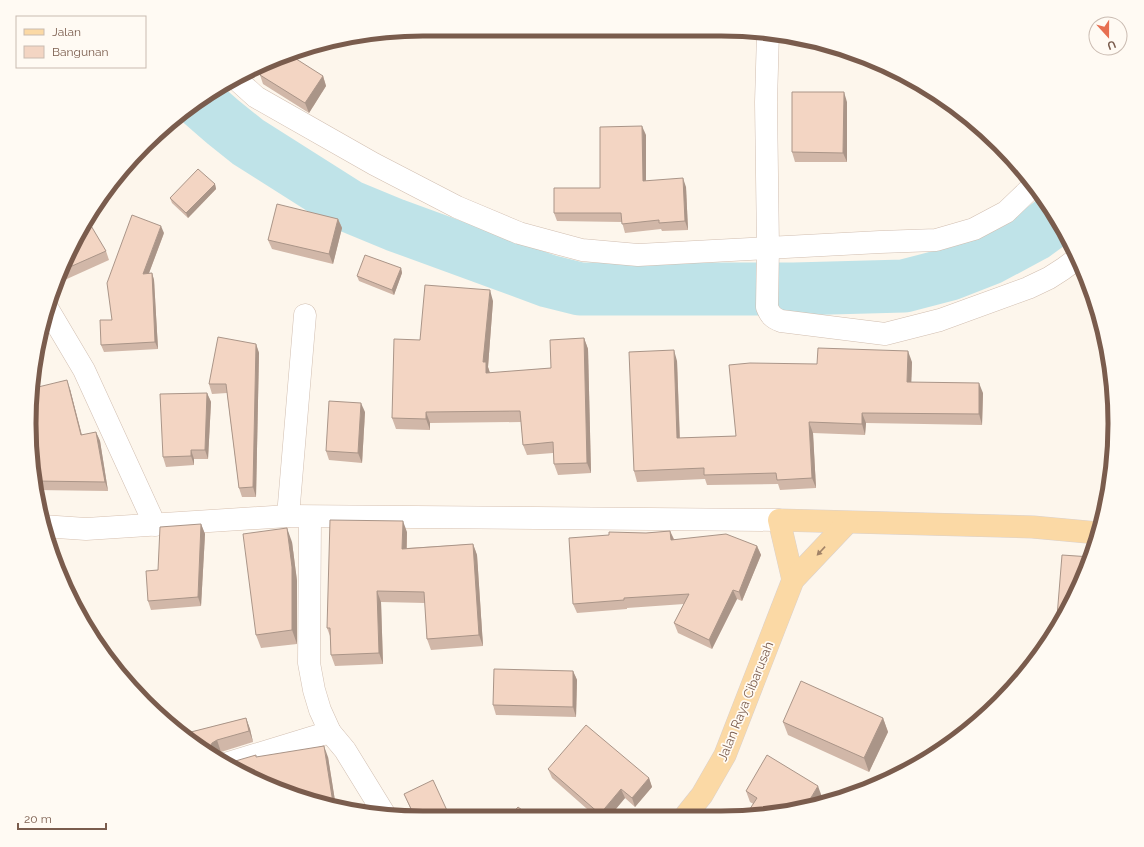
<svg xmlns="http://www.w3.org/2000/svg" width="1144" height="847" viewBox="0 0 1144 847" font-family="Raleway,sans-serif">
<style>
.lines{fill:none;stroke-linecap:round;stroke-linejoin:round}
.river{stroke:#bfe3e8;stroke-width:53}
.street-casing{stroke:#d1beb0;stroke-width:23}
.secondary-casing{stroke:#d6c0b0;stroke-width:23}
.primary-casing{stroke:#dad1cd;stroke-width:23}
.street{stroke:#fff;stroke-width:22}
.secondary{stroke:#fff;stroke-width:22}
.primary{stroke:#fbd9a5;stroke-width:22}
.wall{fill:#d1b7a8}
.shaded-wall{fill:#aa9588}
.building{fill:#f3d5c3;stroke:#aa9588}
.oneway{fill:#a18267}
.labels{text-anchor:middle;stroke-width:3.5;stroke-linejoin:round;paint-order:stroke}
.street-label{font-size:13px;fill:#7a5c4d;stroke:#fffaf3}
.rim{fill:none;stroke:#7a5c4d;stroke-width:5}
</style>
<rect width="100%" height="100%" fill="#fdf6ec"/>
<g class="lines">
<path class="river" d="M200,102L223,122L248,142L349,206L395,225L548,281L580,289H794L904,286L950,274L991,258L1034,235L1056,219"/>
<defs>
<g id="street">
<path d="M768,33L766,102L768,248L767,307C770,315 773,318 781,321L885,334L940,320L1028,288L1049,278L1063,269L1078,258"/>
<path d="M235,78L256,97L374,164L457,207L519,233L582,250L638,255L880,242L936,240L974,229L1006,212L1034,185"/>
<path d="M49,311L84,370L155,525"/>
<path d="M288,516L305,315"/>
<path d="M310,517L309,663L314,690L320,710L330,732L345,750L385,815"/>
<path d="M225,764L330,732"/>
</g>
<path id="secondary" d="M42,526L86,529L288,516L779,520"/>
<g id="primary">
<path d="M793,580L779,520L1033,527L1098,533"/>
<path d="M686,815L702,795L725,755L793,580L847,523"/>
</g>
</defs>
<use href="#street" class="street-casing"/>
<use href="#secondary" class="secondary-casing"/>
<use href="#primary" class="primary-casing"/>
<use href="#street" class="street"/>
<use href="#secondary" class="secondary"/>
<use href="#primary" class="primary"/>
</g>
<g class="wall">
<path d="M260,75L323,76L326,86L309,113L263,84Z"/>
<path d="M847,102V162H795L792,152Z"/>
<path d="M646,135V181L686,187L688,230L662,231L661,229L625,233L622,222L557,221L554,213L600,188Z"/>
<path d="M215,184L216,189L188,218L172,203L170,198Z"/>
<path d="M338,219L342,228L333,264L272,249L268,240Z"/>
<path d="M164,233L149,273H152L154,280L158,349L104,352L101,345L112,320Z"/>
<path d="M70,249L106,251L109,260L58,283Z"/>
<path d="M401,268L402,273L394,295L359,281L357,276Z"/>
<path d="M493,301L488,367L490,373L551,368L584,338L588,349L591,473L558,475L554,464L553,453L527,455L523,445L521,422L430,423V430L396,429L392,418L420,340Z"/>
<path d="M256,344L259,353L256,497H242L239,488L227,393L212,394L209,384Z"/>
<path d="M677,361L680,438L736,436L817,364L912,362L911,382L983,393L982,425L866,423L865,435L813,433L816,488L780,490L778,484L707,485L705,479L637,482L634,471Z"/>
<path d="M70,389L82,435L96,432L100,441L108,491L37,490L30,450Z"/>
<path d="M207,393L211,402L208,459H194V465L166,467L163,457Z"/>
<path d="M365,412L362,463L329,460L326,451Z"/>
<path d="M201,524L205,534L201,606L151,610L148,601L158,570Z"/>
<path d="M670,531L674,539L757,546L761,555L742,601L737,599L712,649L678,633L674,623L684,604L627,608V609L577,613L573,604L646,533Z"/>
<path d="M407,532V548L473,544L477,555L483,646L431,650L427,639L425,603L381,602L383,664L335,666L331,655L330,636L327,628Z"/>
<path d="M292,542L297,581V644L261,648L256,635Z"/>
<path d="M573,671L577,680L576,717L496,715L493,705Z"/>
<path d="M246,718L250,729L253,742L221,752L216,755L215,757L183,734Z"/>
<path d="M883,718L888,732L869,772L788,735L783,722Z"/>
<path d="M256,757H328L336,807L321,804Z"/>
<path d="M548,769L649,778L652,787L635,807L625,798L610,816H595L552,778Z"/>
<path d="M746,791L822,797L819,802L772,815L750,802Z"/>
<path d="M404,794L450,817H414Z"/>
</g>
<g class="shaded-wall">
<path d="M323,76L326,86L309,113L305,103Z"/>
<path d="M844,92L847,102V162L843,153Z"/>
<path d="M642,126L646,135V190L643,181Z"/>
<path d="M683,178L686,187L688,230L685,221Z"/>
<path d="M215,184L216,189L188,218L186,213Z"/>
<path d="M338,219L342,228L333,264L329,254Z"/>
<path d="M161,226L164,233L146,281L143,274Z"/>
<path d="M401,268L402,273L394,295L392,290Z"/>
<path d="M152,273L154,280L158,349L155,342Z"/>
<path d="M490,290L493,301L488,367L490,373H486L483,362Z"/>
<path d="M584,338L588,349L591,473L587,463Z"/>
<path d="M256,344L259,353L256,497L253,487Z"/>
<path d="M674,350L677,361L680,449L677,438Z"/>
<path d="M908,351L912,362L911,392L907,382Z"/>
<path d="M67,380L70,389L84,444L81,435Z"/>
<path d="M979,383L983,393L982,425L979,414Z"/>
<path d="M207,393L211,402L208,459L205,450Z"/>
<path d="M361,403L365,412L362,463L358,453Z"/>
<path d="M426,412L430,423V430L426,419Z"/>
<path d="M862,413L866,423L865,435L862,424Z"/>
<path d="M809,422L813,433L816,488L812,478Z"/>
<path d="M96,432L100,441L108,491L105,482Z"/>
<path d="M191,450L194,459V465L191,456Z"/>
<path d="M403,521L407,532L406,560L402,549Z"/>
<path d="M201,524L205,534L201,606L198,597Z"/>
<path d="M287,528L292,542L297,581V644L292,630Z"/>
<path d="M670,531L674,540H671Z"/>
<path d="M473,544L477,555L483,646L479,635Z"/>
<path d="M757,546L761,555L742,601L739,592Z"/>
<path d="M733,590L737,599L712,649L709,640Z"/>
<path d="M377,591L381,602L383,664L379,653Z"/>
<path d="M573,671L577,680L576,717L573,707Z"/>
<path d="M246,718L250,729L253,742L249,731Z"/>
<path d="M883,718L888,732L869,772L864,758Z"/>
<path d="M217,740L221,752L216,755L215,757L209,753V749L212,743Z"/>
<path d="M324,746L328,757L336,807H334L333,803Z"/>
<path d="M649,778L652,787L635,807L632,798Z"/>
<path d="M818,786L822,797L819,802L806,806Z"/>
<path d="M621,789L625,798L610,816H601L600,814Z"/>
</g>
<g class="building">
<path d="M290,55L323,76L305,103L260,75L266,65Z"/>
<path d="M792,92H844L843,153L792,152Z"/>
<path d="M642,126L643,181L683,178L685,221L659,223V220L622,224L621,213H554V188H600V127Z"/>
<path d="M198,169L215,184L186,213L170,198Z"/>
<path d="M277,204L338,219L329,254L268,240Z"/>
<path d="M132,215L161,226L143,274L152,273L155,342L101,345L100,320H112L107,283Z"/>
<path d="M87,219L106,251L63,270L70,249Z"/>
<path d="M365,255L401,268L392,290L357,276Z"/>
<path d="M425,285L490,290L483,362H486V373L551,368L550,340L584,338L587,463L554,464L553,442L523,445L520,411L426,412V419L392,418L394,339L420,340Z"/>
<path d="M218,337L256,344L253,487L239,488L226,384H209Z"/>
<path d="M818,348L908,351L907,382L979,383V414L862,413V424L809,422L812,478L777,480L776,473L704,475V468L634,471L629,352L674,350L677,438L736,436L729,365L750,363L817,364Z"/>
<path d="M67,380L81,435L96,432L105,482L35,481L30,450L34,388Z"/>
<path d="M207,393L205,450H191V456L163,457L160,394Z"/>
<path d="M329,401L361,403L358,453L326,451Z"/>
<path d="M330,520L403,521L402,549L473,544L479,635L427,639L424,592L377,591L379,653L331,655L330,628H327Z"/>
<path d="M201,524L198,597L148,601L146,571L158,570L160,527Z"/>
<path d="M287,528L292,567V630L256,635L243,534Z"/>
<path d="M670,531L671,540L726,534L757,546L739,592L733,590L709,640L674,623L689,594L624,598V600L573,604L569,538L609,535V532L646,533Z"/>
<path d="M1062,555L1091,557L1062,621L1056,629Z"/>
<path d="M494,669L573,671V707L493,705Z"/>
<path d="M801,681L883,718L864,758L783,722Z"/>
<path d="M246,718L249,731L217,740L212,743L209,749V753L183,734Z"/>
<path d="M586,725L649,778L632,798L621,789L600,814L548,769Z"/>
<path d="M324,746L333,803L321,804L225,764L256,755V757Z"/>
<path d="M767,755L818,786L806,806L772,815H746L757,798L746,791Z"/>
<path d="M433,780L450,817H415L404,794Z"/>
<path d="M518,807L530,816H510Z"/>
</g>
<defs><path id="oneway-solid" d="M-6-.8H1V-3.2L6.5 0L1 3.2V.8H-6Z"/></defs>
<use class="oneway" href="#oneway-solid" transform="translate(821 551) rotate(133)"/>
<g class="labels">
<g class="street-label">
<text transform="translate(745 701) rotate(-68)" y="5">Jalan Raya Cibarusah</text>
</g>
</g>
<path d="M0 0H1144V847H0ZM423 36H721A387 387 0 0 1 1108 423V424A387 387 0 0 1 721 811H423A387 387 0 0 1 36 424V423A387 387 0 0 1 423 36Z" fill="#fffaf3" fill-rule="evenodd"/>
<path class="rim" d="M423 36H721A387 387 0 0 1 1108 423V424A387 387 0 0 1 721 811H423A387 387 0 0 1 36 424V423A387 387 0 0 1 423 36Z"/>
<rect x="16" y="16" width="130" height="52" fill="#fffaf3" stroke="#cabbb1"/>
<rect x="24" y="29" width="20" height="6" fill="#fbd9a5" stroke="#cabbb1"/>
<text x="52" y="36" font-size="12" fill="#7a5c4d">Jalan</text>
<rect x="24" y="46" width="20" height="12" fill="#f3d5c3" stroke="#cabbb1"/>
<text x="52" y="56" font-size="12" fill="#7a5c4d">Bangunan</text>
<g transform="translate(1108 36) rotate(159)"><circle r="19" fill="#fffaf3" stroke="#cabbb1"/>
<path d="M0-3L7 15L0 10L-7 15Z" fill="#e76f51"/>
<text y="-6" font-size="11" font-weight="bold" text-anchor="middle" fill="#7a5c4d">U</text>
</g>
<path d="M18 823v6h88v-6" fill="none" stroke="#7a5c4d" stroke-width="2"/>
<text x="24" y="823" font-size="12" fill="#7a5c4d" stroke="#fffaf3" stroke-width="3" paint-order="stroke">20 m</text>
</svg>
